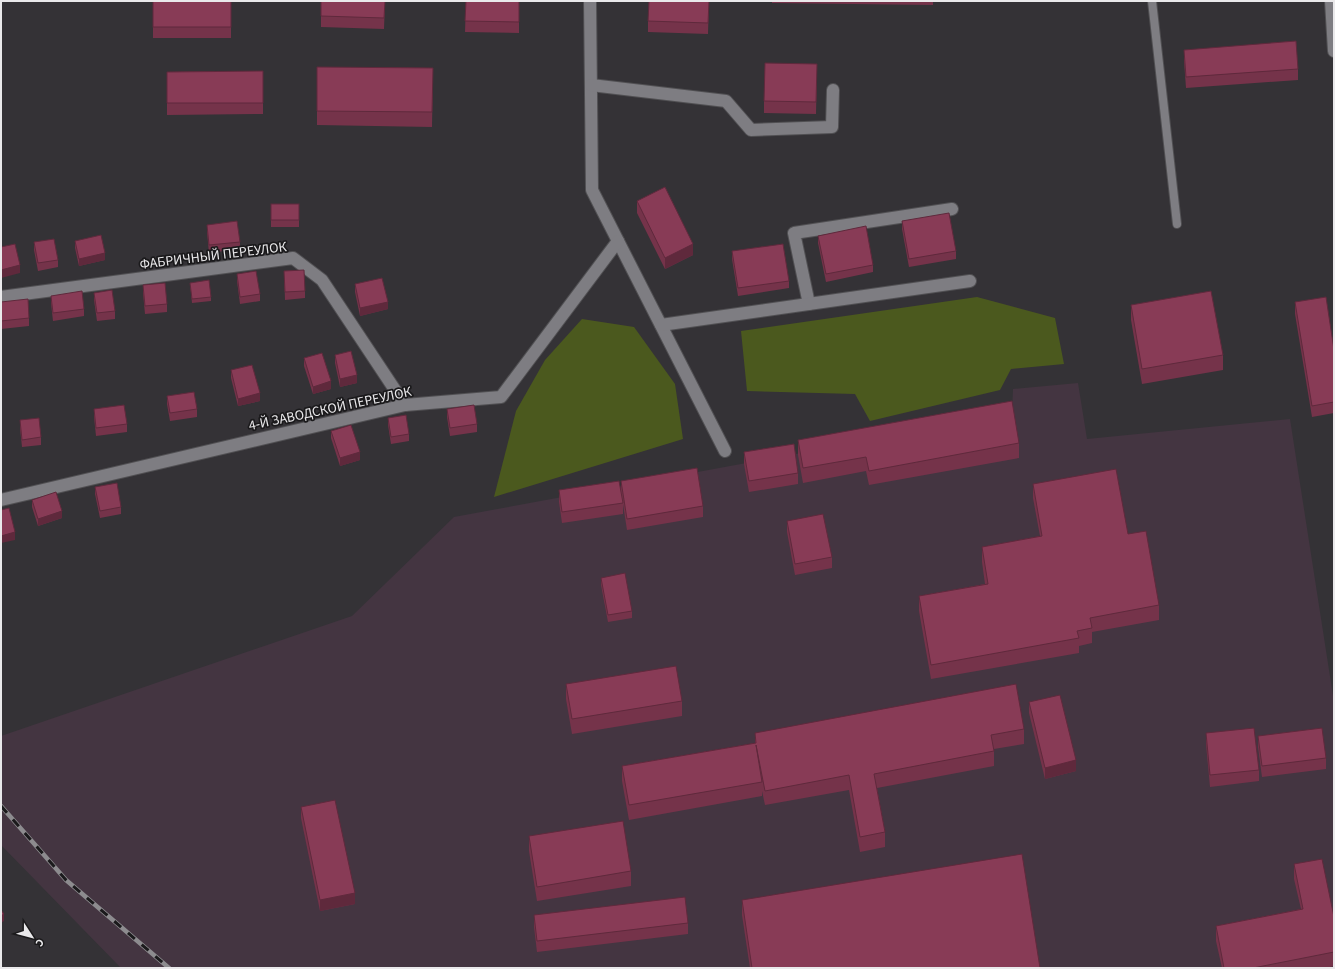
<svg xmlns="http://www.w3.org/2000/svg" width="1335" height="969" viewBox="0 0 1335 969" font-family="'Source Sans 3',sans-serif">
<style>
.industrial{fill:#443541}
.green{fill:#4b591e}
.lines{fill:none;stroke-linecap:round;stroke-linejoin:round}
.service-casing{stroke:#515053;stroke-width:10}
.minor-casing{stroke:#515053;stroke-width:14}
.service{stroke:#7e7d82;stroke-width:8}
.minor{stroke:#7e7d82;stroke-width:12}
.rail-casing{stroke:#8d8c8f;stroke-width:4.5}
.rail{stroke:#1b1a1c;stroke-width:3;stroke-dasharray:9;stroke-linecap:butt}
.wall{fill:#75334a}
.shaded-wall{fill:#5f293c}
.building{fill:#883b56;stroke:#5f293c}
.labels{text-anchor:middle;stroke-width:3.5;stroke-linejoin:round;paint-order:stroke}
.street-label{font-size:14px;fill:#eae9eb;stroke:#1b1a1c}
</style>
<rect width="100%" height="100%" fill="#343236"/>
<path class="industrial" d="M1078,383L1087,439L1290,419L1334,702V968H121L1,845V736L352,616L454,517L1012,414L1013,389Z"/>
<g class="green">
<path d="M977,297L1055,318L1064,364L1011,369L1000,390L870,421L855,394L747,391L741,331Z"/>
<path d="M582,319L634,327L675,384L683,439L494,497L516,411L545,360Z"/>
</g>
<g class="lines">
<defs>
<path id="service" d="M1152,1L1177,224"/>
<g id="minor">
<path d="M590,1L592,190L725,451"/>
<path d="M1331,1L1334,51"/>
<path d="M591,85L726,101L751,130L832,127L833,90"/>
<path d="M1,297L293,258L322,280L405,405"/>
<path d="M809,304L794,233L952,209"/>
<path d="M661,325L970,281"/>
<path d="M1,500L405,405L501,397L618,241"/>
</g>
</defs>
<use href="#service" class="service-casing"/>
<use href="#minor" class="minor-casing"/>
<use href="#service" class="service"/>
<use href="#minor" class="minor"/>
<defs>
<path id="rail" d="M1,806L66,880L169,968"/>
</defs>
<use href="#rail" class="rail-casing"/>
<use href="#rail" class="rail"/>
</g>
<g class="wall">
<rect x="153" y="1" width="78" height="37"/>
<path d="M321,1H385L384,29L321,27Z"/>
<path d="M466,1H519V33L465,32Z"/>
<path d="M709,1L708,34L648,32V21Z"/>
<path d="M772,1H933V5L772,3Z"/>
<path d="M1184,50L1298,69V80L1186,88L1184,61Z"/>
<path d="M817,64L816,114L764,113V101Z"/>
<path d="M317,67L433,68L432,127L317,125Z"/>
<path d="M263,71V114L167,115V72Z"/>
<path d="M637,201L693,255L665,269L637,213Z"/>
<rect x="271" y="204" width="28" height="23"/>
<path d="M902,221L956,251V259L909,267L902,229Z"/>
<path d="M207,225L240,242V249L209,253L207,232Z"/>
<path d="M818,236L873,265V272L826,282L818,243Z"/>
<path d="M75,241L105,260L79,266L75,248Z"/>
<path d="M34,242L58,260V267L38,271L34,250Z"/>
<path d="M732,251L789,281V288L738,296L732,259Z"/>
<path d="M284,271L305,291V298L285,300Z"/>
<path d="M237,274L260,294V301L240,304L237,281Z"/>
<path d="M190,283L211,297V301L192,303Z"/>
<path d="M355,284L388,309L360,316L355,292Z"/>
<path d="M143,285L167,304V312L145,314L143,293Z"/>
<path d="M94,293L115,311V319L97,321L94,300Z"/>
<path d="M51,296L84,309V316L53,321L51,303Z"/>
<path d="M1,302L29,318V326L1,329Z"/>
<path d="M1295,302L1334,350V413L1312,417L1295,314Z"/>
<path d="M1131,305L1223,355V370L1142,384L1131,320Z"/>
<path d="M335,355L357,383L340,387L335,363Z"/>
<path d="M304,358L331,389L313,394L304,366Z"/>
<path d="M231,370L260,401L238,406L231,378Z"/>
<path d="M167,396L197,409V417L170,421L167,404Z"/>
<path d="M94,409L127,424V432L96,436L94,417Z"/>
<path d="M447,409L477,424V432L450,436L447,417Z"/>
<path d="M388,418L409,434V441L391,444L388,425Z"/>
<path d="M20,420L41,437V445L22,447L20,428Z"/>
<path d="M331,431L360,460L340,466L331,438Z"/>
<path d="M798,440L1019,443V458L869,485L866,471L803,483L798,455Z"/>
<path d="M744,452L798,473V484L749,492L744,464Z"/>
<path d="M621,481L703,506V517L627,530L623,504V514L562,523L559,502V490H621Z"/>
<path d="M1033,484L1128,534L1159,605V620L1092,632V643L1079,646V653L931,679L919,611V596L985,584L982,562V547L1040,536L1033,498Z"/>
<path d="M95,487L121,507V514L100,518L95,494Z"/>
<path d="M32,500L62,518L38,526L32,507Z"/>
<path d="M787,521L832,557V568L795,575L787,532Z"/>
<path d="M601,578L632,611V618L608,622L601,585Z"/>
<path d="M566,684L682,701V716L572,734L566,699Z"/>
<path d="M1029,702L1076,771L1045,779L1029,713Z"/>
<path d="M1024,729V744L994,749V766L877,788L885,832V847L860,852L849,790L765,805L762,791V796L629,820L622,781V766L755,743V733Z"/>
<path d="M1206,733L1259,770V781L1210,787L1206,744Z"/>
<path d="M1258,736L1326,758V769L1262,777L1258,747Z"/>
<path d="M301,807L355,904L320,911L301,818Z"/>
<path d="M529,836L631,871V886L537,901L529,851Z"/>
<path d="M1294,864L1334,917V966L1326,968H1222L1216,941V926L1301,909L1294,879Z"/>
<path d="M742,900L1040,968H750L742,915Z"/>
<path d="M534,915L688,923V934L537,952L534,927Z"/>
</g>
<g class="shaded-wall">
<path d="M693,244V255L665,269V258Z"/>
<path d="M105,253V260L79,266V259Z"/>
<path d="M20,265V273L1,278V270Z"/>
<path d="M388,302V309L360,316V308Z"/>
<path d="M357,375V383L340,387V379Z"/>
<path d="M331,381V389L313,394V387Z"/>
<path d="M260,393V401L238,406V399Z"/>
<path d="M360,452V460L340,466V458Z"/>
<path d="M62,511V518L38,526V519Z"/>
<path d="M15,532V540L1,543V536Z"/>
<path d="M1076,760V771L1045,779V768Z"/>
<path d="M355,893V904L320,911V900Z"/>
<path d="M4,914V921L1,923V916Z"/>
</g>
<g class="building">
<rect x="153" y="1" width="78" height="26"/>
<path d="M321,1H385L384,18L321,16Z"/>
<path d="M466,1H519V22L465,21Z"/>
<path d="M649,1H709L708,23L648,21Z"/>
<path d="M1296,41L1298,69L1186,77L1184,50Z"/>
<path d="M765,63L817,64L816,102L764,101Z"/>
<path d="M317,67L433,68L432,112L317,111Z"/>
<path d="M263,71V103H167V72Z"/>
<path d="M665,187L693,244L665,258L637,201Z"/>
<rect x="271" y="204" width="28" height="16"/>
<path d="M949,213L956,251L909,259L902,221Z"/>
<path d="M237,221L240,242L209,245L207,225Z"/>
<path d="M866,226L873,265L826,274L818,236Z"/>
<path d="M101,235L105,253L79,259L75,241Z"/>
<path d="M54,239L58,260L38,263L34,242Z"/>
<path d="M15,244L20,265L1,270V247Z"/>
<path d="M783,244L789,281L738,288L732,251Z"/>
<path d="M304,270L305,291L285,292L284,271Z"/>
<path d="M256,271L260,294L240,297L237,274Z"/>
<path d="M382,278L388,302L360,308L355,284Z"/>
<path d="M209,280L211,297L192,299L190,283Z"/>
<path d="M165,283L167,304L145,306L143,285Z"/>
<path d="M112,290L115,311L97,313L94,293Z"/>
<path d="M82,291L84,309L53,313L51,296Z"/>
<path d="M1211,291L1223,355L1142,369L1131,305Z"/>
<path d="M1326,297L1334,350V402L1312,406L1295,302Z"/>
<path d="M28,299L29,318L1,321V302Z"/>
<path d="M351,351L357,375L340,379L335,355Z"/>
<path d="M322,353L331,381L313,387L304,358Z"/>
<path d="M252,365L260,393L238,399L231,370Z"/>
<path d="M194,392L197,409L170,413L167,396Z"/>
<path d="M1012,401L1019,443L869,471L866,457L803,468L798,440Z"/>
<path d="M124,405L127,424L96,428L94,409Z"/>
<path d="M474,405L477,424L450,428L447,409Z"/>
<path d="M406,415L409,434L391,437L388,418Z"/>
<path d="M39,418L41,437L22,440L20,420Z"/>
<path d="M351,425L360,452L340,458L331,431Z"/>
<path d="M794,444L798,473L749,481L744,452Z"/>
<path d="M697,468L703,506L627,519L621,481Z"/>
<path d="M1116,469L1128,534L1146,531L1159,605L1090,618L1092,628L1077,631L1079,638L931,665L919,596L988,584L982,547L1042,536L1033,484Z"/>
<path d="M619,481L623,503L562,512L559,490Z"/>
<path d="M117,483L121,507L100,511L95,487Z"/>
<path d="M56,492L62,511L38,519L32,500Z"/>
<path d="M9,508L15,532L1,536V510Z"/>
<path d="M823,514L832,557L795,564L787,521Z"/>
<path d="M625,573L632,611L608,615L601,578Z"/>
<path d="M676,666L682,701L572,719L566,684Z"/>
<path d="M1016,684L1024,729L991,735L994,751L874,774L885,832L860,837L849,775L765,791L756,745L762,782L629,805L622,766L756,743L755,733Z"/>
<path d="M1060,695L1076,760L1045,768L1029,702Z"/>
<path d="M1254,728L1259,770L1210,775L1206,733Z"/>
<path d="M1322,728L1326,758L1262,766L1258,736Z"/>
<path d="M335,800L355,893L320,900L301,807Z"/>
<path d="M623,821L631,871L537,887L529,836Z"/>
<path d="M1022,854L1040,968H752L742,900Z"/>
<path d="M1322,859L1334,917V952L1253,968H1224L1216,926L1303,909L1294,864Z"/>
<path d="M685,897L688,923L537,941L534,915Z"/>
<path d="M1,910L4,914L1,916Z"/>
</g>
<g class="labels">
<g class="street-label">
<text transform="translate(213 255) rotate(-7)" y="5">ФАБРИЧНЫЙ ПЕРЕУЛОК</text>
<text transform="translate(330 408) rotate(-12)" y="5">4-Й ЗАВОДСКОЙ ПЕРЕУЛОК</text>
</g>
</g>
<rect width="1335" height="969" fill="none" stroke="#eae9eb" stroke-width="4"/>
<g transform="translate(32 937) rotate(126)" stroke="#1b1a1c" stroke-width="3" paint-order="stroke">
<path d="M0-3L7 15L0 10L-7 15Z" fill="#eae9eb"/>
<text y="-6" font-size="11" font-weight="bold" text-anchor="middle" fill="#eae9eb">С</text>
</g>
</svg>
